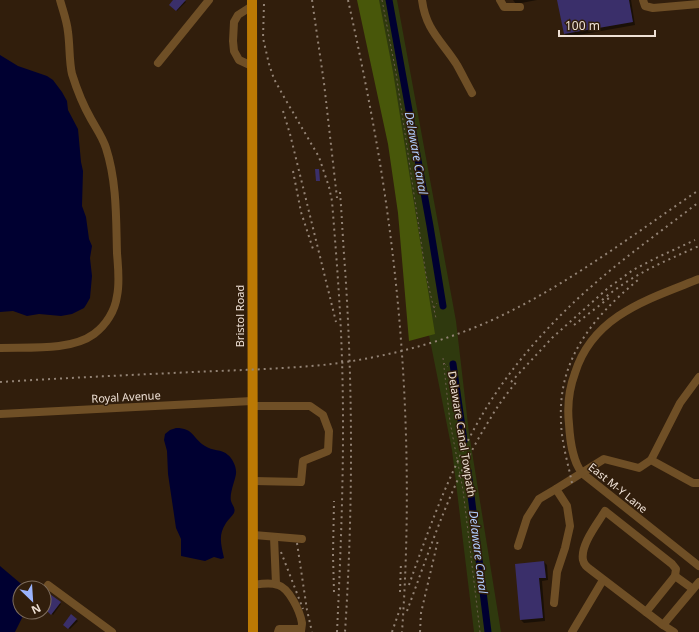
<svg xmlns="http://www.w3.org/2000/svg" width="699" height="632" viewBox="0 0 699 632" font-family="'Noto Sans',sans-serif">
<style>
.green{fill:#2f390e}
.forest{fill:#48570a}
.water{fill:#000031}
.shadow{fill:#0007}
.lines{fill:none;stroke-linecap:round;stroke-linejoin:round}
.canal{stroke:#000031;stroke-width:7}
.building{fill:#3a2f6a}
.path{stroke:#705f4f;stroke-width:1;stroke-dasharray:2 3;stroke-linecap:butt}
.minor{stroke:#6f4f26;stroke-width:8}
.major{stroke:#bb7904;stroke-width:10}
.rail{stroke:#938375;stroke-width:2;stroke-dasharray:2 4;stroke-linecap:butt}
.labels{text-anchor:middle;stroke-width:3;stroke-linejoin:round;paint-order:stroke}
.street-label{font-size:11px;fill:#eee0d5;stroke:#311e0c}
.water-label{font-size:12px;font-style:italic;fill:#b0ccfe;stroke:#311e0c}
</style>
<rect width="100%" height="100%" fill="#311e0c"/>
<path class="green" d="M377,0H397L456,321L469,433L501,632H474L452,450L428,330Z"/>
<path class="forest" d="M357,0H379L393,72L435,334L409,341L398,213L388,144Z"/>
<g class="water">
<path d="M0,55L18,66L47,76L53,80L62,92L67,101L68,110L78,129L81,162L83,171L82,206L86,217L89,239L92,246L90,258L92,276L90,298L86,305L84,308L72,314L61,316L39,314L27,316L13,311L0,312Z"/>
<path d="M176,428C194,428 192,438 205,446C212,451 222,449 228,455C232,458 236,466 236,471C237,477 229,492 231,501C232,505 236,508 234,513C232,516 228,520 226,523C218,535 221,544 224,558L221,559L214,557L205,561L181,556V539L176,528L168,474L167,451L164,440L165,434L170,430Z"/>
<path d="M0,566L26,588H20V612H25L15,632H0Z"/>
</g>
<g class="shadow">
<path d="M174,0H184L186,2L177,11L170,5Z"/>
<path d="M513,0H537L516,4Z"/>
<path d="M559,0H631L635,25L567,37L565,34Z"/>
<path d="M544,562L547,565L548,580L542,581L545,621L524,623L521,620Z"/>
<path d="M47,594L61,604L53,615L49,610L51,607Z"/>
<path d="M72,616L78,621L70,629L66,626Z"/>
</g>
<g class="lines">
<g class="canal">
<path d="M389,0L430,226L443,306"/>
<path d="M453,364L464,441"/>
<path d="M468,471L488,632"/>
</g>
</g>
<g class="building">
<path d="M173,0H186L176,11L169,5Z"/>
<path d="M557,0H629L633,22L564,34Z"/>
<path d="M315,169H319L320,181H316Z"/>
<path d="M544,561L546,578H539L543,618L520,620L515,564Z"/>
<path d="M47,592L61,602L51,615L47,611L50,606L44,600V597Z"/>
<path d="M71,614L77,619L68,629L63,625Z"/>
</g>
<g class="lines">
<g class="path">
<path d="M382,0L396,73L426,275L436,318"/>
<path d="M434,308L437,303"/>
<path d="M443,358L450,422L463,490L480,632"/>
<path d="M444,363L448,367"/>
</g>
<g class="minor">
<path d="M422,0C426,31 442,41 457,65C462,74 467,84 472,93"/>
<path d="M500,0L504,7H520"/>
<path d="M643,0L645,6L653,8L699,4"/>
<path d="M158,63L209,0"/>
<path d="M252,66L239,60L234,51L233,41L234,22L238,15L252,6"/>
<path d="M699,279C649,299 593,315 575,373C569,389 567,406 569,424C570,440 572,460 582,473L699,566"/>
<path d="M0,348C29,347 71,351 94,334C106,325 115,311 117,296C120,282 118,267 117,253C116,219 117,182 106,148C103,138 96,128 91,119C83,105 77,90 72,74C69,61 70,46 68,32C67,21 63,11 60,0"/>
<path d="M252,406H310L323,415L329,431L328,451L303,461L301,482L253,481"/>
<path d="M0,414L252,401"/>
<path d="M651,460L680,403L699,377"/>
<path d="M253,535L302,539"/>
<path d="M274,537L276,584"/>
<path d="M518,546L527,518L539,499L556,489"/>
<path d="M48,585L112,632"/>
<path d="M253,585C260,584 270,582 278,585C289,588 300,611 302,623C302,626 301,629 301,632"/>
<path d="M554,603L557,572L565,548L570,526L567,506L556,489L604,459L639,468L651,460L693,483H699"/>
<path d="M646,612L591,570C587,567 584,565 583,560C580,545 598,523 605,511L672,564L676,569L675,576"/>
<path d="M663,625L646,612L675,576L693,589"/>
<path d="M278,632L279,629H301"/>
<path d="M572,632L603,580"/>
<path d="M674,632L663,625L699,582"/>
</g>
<path class="major" d="M252,0L253,632"/>
<g class="rail">
<path d="M312,0L324,83L337,198"/>
<path d="M348,0C360,54 371,109 380,163C405,318 413,476 402,632"/>
<path d="M264,4L263,38L269,64L274,79L284,97L319,157L329,187L332,201C335,239 338,276 340,313C346,420 342,526 337,632"/>
<path d="M283,111L290,134L336,322"/>
<path d="M293,171L301,212L313,249"/>
<path d="M340,192C342,218 343,243 345,268C353,389 353,511 345,632"/>
<path d="M602,300C633,274 663,262 699,246"/>
<path d="M574,325L609,298"/>
<path d="M0,382C65,378 129,375 194,372C240,370 286,369 332,364C386,357 440,343 490,321C565,287 631,236 699,190"/>
<path d="M511,382L552,338L608,288L633,270L654,259L695,240"/>
<path d="M572,483C568,463 561,441 561,420C558,359 593,317 638,280"/>
<path d="M297,543L307,610L312,632"/>
<path d="M281,552L303,609"/>
<path d="M409,585C430,525 452,465 485,410C508,372 538,337 569,307C609,268 655,236 699,202"/>
<path d="M334,592L333,555L334,501"/>
<path d="M400,592L401,562"/>
<path d="M407,611C431,546 453,478 490,419C498,405 508,392 518,380"/>
<path d="M392,632L401,606"/>
<path d="M420,632L421,613L438,540"/>
</g>
</g>
<g class="labels">
<g class="street-label">
<text transform="translate(240 316) rotate(-90)" y="4">Bristol Road</text>
<text transform="translate(126 397) rotate(-3)" y="4">Royal Avenue</text>
<text transform="translate(462 434) rotate(81)" y="4">Delaware Canal Towpath</text>
<text transform="translate(618 488) rotate(39)" y="4">East M-Y Lane</text>
</g>
<g class="water-label">
<text transform="translate(416 153) rotate(80)" y="4">Delaware Canal</text>
<text transform="translate(478 552) rotate(83)" y="4">Delaware Canal</text>
</g>
</g>
<g transform="translate(32 600) rotate(155)"><circle r="19" fill="#311e0c" stroke="#7d6c5c"/>
<path d="M0-3L7 15L0 10L-7 15Z" fill="#9bb4fd"/>
<text y="-6" font-size="11" font-weight="bold" text-anchor="middle" fill="#eee0d5">N</text>
</g>
<path d="M559 30v6h96v-6" fill="none" stroke="#eee0d5" stroke-width="2"/>
<text x="565" y="30" font-size="12" fill="#eee0d5" stroke="#311e0c" stroke-width="3" paint-order="stroke">100 m</text>
</svg>
